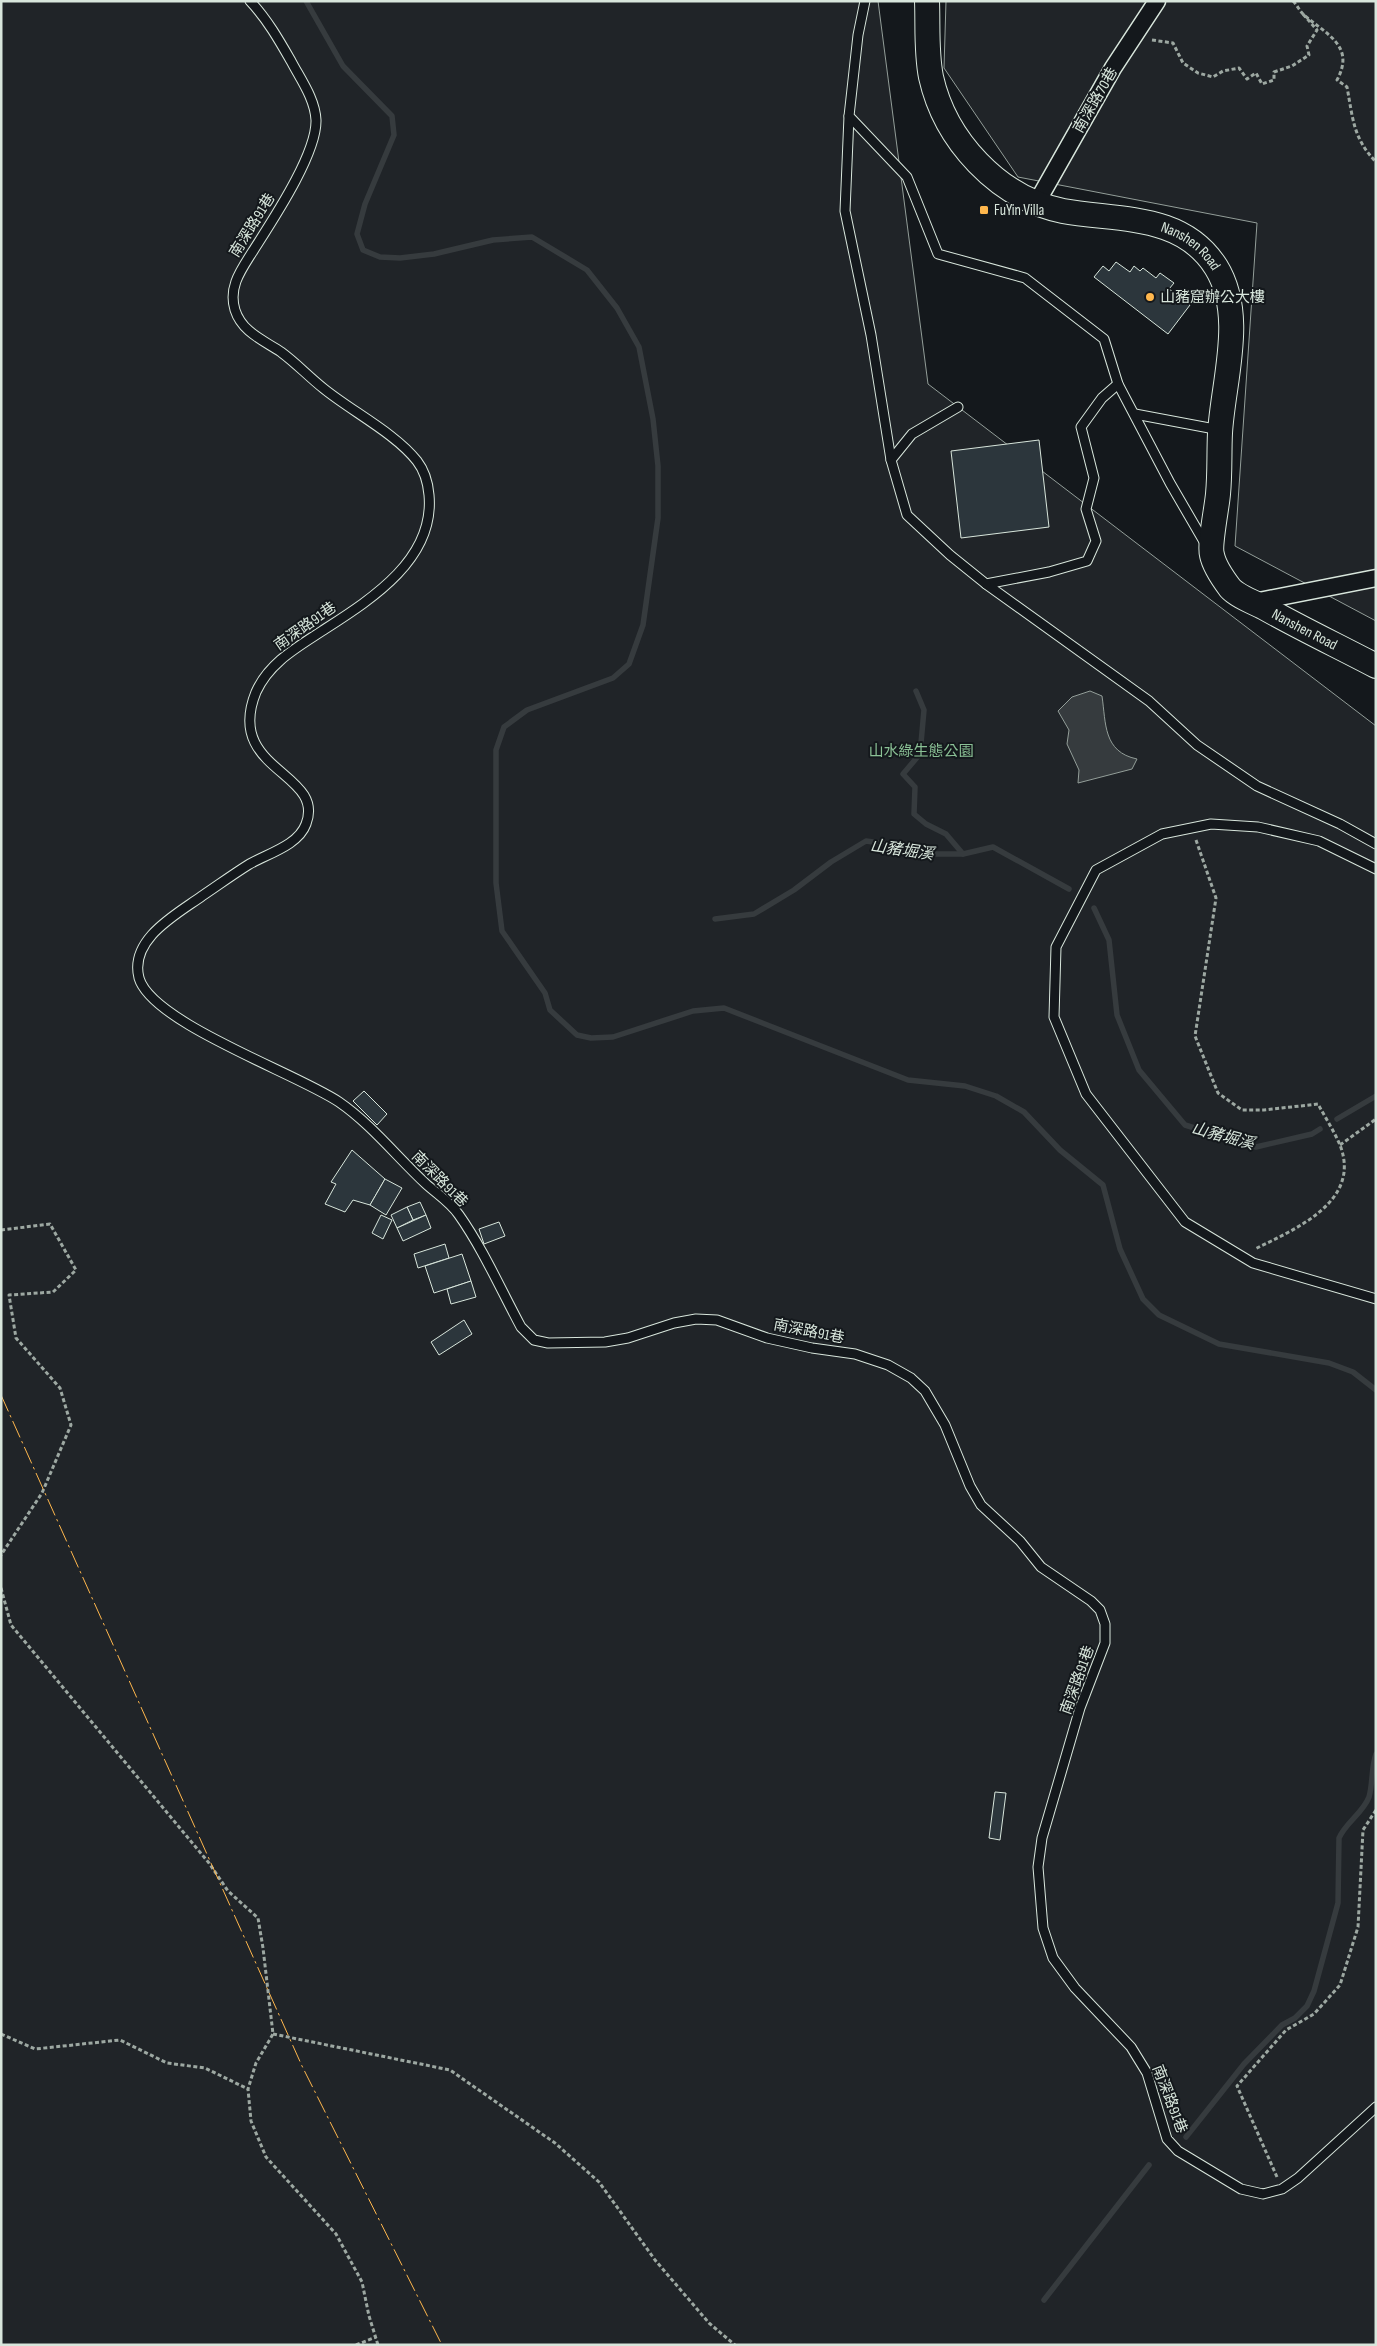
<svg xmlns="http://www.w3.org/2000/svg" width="1377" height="2346" viewBox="0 0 1377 2346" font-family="'Sofia Sans Condensed','Noto Sans TC',sans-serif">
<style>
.green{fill:#202428;stroke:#939e99}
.water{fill:#363b3e;stroke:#939e99}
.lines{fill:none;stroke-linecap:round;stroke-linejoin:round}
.stream{stroke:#363b3e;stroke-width:5.5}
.building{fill:#2c363c;stroke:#d8e6dc}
.service-casing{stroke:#d8e6dc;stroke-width:11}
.minor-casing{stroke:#d8e6dc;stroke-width:19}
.secondary-casing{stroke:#d8e6dc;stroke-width:26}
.path{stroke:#9da8a2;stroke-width:3;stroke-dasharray:4 2.5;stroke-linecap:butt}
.service{stroke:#14181c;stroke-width:9}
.minor{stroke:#14181c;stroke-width:16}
.secondary{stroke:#14181c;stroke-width:24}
.power{stroke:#ffb74d;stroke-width:1;stroke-dasharray:18 4 2.5 4;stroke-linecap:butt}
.poi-dot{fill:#ffb74d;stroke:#14181c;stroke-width:2}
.labels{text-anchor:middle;stroke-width:4;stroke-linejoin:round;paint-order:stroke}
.street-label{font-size:15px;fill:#d8e6dc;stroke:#14181c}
.poi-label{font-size:15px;fill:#d8e6dc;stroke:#14181c;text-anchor:start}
.park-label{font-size:15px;fill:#8ac095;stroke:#14181c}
.water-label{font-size:16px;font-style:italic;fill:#d8e6dc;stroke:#14181c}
</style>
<rect width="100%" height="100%" fill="#14181c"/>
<g class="green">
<path d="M1,1H878L928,384L1376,726V2345H1Z"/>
<path d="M946,1H1376V621L1235,546L1257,223L1018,177L944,68Z"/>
</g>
<path class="water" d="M1090,691L1102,696C1106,723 1103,752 1137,759L1132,769L1078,783L1079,770L1067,744L1069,730L1058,711L1072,697Z"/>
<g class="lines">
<g class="stream">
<path d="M306,1L343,66L392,116L394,135L365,204L357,234L363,250L380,257L400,258L434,254L493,240L532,237L587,270L617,308L639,347L653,419L658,466V518L643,625L629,664L613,678L527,710L504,727L496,750V883L502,931L545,993L550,1010L577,1035L591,1038L613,1037L693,1011L724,1008L908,1080L965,1086L996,1096L1024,1112L1060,1150L1103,1185L1120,1249L1143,1299L1159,1315L1219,1344L1329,1363L1353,1372L1376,1390"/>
<path d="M916,691L924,710L920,754L903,774L915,787L914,814L926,824L946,834L963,854"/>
<path d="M1094,908L1109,940L1117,1015L1139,1070L1185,1125L1256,1147L1312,1134L1320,1129"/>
<path d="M715,919L754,914L794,890L831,862L866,841L895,845L930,854H963L993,847L1069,889"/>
<path d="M1337,1119L1376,1096"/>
<path d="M1186,2137L1244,2064L1282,2025L1295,2018L1307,2006L1314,1991L1338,1903L1339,1838C1346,1822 1363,1813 1369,1797C1373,1783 1371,1768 1376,1754"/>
<path d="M1044,2300L1149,2165"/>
</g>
</g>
<g class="building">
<path d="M1116,262L1130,272L1134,266L1140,271L1143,268L1156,278L1160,273L1174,283L1169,289L1190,305L1168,334L1094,277L1103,266L1109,271Z"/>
<path d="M1039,440L1049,527L961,538L951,451Z"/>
<path d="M364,1091L387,1114L377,1125L353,1101Z"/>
<path d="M352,1150L385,1179L370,1205L353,1200L345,1212L325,1204L336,1184L331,1182Z"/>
<path d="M385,1179L402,1188L386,1215L370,1205Z"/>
<path d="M420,1202L426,1215L413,1220L407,1207Z"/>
<path d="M407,1207L413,1220L397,1228L391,1215Z"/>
<path d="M381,1215L392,1220L383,1239L372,1233Z"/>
<path d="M426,1215L431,1228L403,1241L397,1228Z"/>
<path d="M499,1222L505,1236L484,1244L479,1229Z"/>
<path d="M445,1244L449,1258L418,1268L414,1254Z"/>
<path d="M462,1254L471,1281L434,1293L425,1266Z"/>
<path d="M471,1281L476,1297L451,1304L447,1289Z"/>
<path d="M464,1320L472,1334L439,1355L431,1342Z"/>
<path d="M995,1792L1006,1793L1000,1840L989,1838Z"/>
</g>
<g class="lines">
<defs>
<g id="service">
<path d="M250,1C267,19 279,40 291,61C301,80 315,99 316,120C317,154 272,221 253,251C241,270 228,287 235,310C242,332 263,340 281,352C296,363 308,376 323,388C351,411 395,433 417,461C424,470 428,483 429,495C435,560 370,600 322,631C296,648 269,663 256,692C224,771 326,772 306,824C298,846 266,854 248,865C232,875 217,886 202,896C177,914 129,939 139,978C152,1023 298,1074 339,1102C371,1124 397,1157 426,1184C437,1194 450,1202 459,1215C483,1249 501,1290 521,1327L534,1340L548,1343L605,1342L628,1338L674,1323L696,1319L717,1320L767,1338L812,1348L855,1354L888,1365L911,1378L925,1391L945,1425L970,1486L981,1505L1020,1541L1041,1567L1091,1601L1100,1610L1105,1624V1643L1080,1708L1042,1838L1038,1867L1043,1928L1053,1958L1075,1988L1131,2047L1147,2073L1167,2139L1178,2151L1241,2189L1263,2194L1282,2189L1298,2178L1376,2107"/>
<path d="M865,1L858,35L849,116L907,177L938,254L1025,278L1104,339L1118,384L1170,483L1206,545"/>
<path d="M849,116L845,211L871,335L891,460"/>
<path d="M1118,384L1102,398L1081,427L1094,478L1086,509L1096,541L1087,561L1049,572L986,584L1149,701L1197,745L1257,786L1340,824L1376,844"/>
<path d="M958,407L912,434L891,460L907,515L950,555L986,584"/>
<path d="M1135,414L1220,430"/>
<path d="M1376,869L1319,841L1258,827L1211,824L1162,834L1096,870L1056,947L1054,1017L1086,1094L1185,1222L1253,1263L1376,1299"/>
</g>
<g id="minor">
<path d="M1037,202L1113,68L1157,1"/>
<path d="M1254,602L1376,578"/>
</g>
<g id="secondary">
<path id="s1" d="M927,1C928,26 926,52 931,77C945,140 998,198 1063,211C1118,221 1182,213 1216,267C1246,315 1223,381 1220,433C1219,453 1220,474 1218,494C1217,507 1209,545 1212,555C1214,565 1224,580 1230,588C1237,596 1253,602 1263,607C1300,628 1338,646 1376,666"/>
</g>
</defs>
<use href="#service" class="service-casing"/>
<use href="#minor" class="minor-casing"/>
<use href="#secondary" class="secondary-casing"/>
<g class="path">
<path d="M1293,1C1297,5 1299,10 1303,14C1325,34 1356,45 1337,80L1347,87C1353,119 1353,138 1376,162"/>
<path d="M1152,40L1173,43L1183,63L1198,73L1213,77L1223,71L1239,68L1247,79L1256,73L1262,84L1274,80V72L1292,66L1309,55L1307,46L1317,30L1302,13"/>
<path d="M1196,840L1216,898L1195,1036L1218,1093L1242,1110H1264L1318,1104C1325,1117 1334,1131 1340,1145C1362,1202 1295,1229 1255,1249"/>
<path d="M1340,1145L1376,1119"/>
<path d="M1,1230L50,1224L76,1270L53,1292L9,1295L16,1338L60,1388L71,1425L42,1493L1,1555"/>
<path d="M1,1588L11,1625L209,1863L228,1891L258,1918L263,1948L273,2034L256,2063L248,2089L251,2121L266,2157L336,2234L362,2282L369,2316L378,2345"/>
<path d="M1,2034L35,2049L120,2040L167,2063L205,2068L248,2089"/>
<path d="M273,2034L450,2070L555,2143L599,2182L655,2260L709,2323L735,2345"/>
<path d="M1277,2177L1237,2086L1286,2030L1314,2014L1340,1985L1358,1927L1363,1830L1376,1810"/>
<path d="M356,2345L376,2337"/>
</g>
<use href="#service" class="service"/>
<use href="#minor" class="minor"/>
<use href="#secondary" class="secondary"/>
<path class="power" d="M1,1395L302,2066L442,2345"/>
</g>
<g class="poi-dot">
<rect x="979" y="205" width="10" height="10" rx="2.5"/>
<circle cx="1150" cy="297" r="5"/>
</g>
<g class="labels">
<g class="street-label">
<text transform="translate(1095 100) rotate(-60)" y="5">南深路70巷</text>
<text transform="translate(252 225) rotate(-58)" y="5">南深路91巷</text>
<text dy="5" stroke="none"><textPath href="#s1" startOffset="410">Nanshen Road</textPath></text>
<text transform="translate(305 626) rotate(-35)" y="5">南深路91巷</text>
<text dy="5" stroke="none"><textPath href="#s1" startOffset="859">Nanshen Road</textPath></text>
<text transform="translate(440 1179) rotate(45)" y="5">南深路91巷</text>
<text transform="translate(809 1331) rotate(11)" y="5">南深路91巷</text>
<text transform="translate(1077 1680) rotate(-70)" y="5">南深路91巷</text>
<text transform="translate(1170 2099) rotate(69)" y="5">南深路91巷</text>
</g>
<g class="poi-label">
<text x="994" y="215">FuYin Villa</text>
<text x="1160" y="302">山豬窟辦公大樓</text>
</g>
<g class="park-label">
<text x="921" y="756">山水綠生態公園</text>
</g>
<g class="water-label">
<text transform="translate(902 849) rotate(8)" y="6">山豬堀溪</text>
<text transform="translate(1223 1135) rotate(15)" y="6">山豬堀溪</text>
</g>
</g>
<rect width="1377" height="2346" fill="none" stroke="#d8e6dc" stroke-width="5"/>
</svg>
